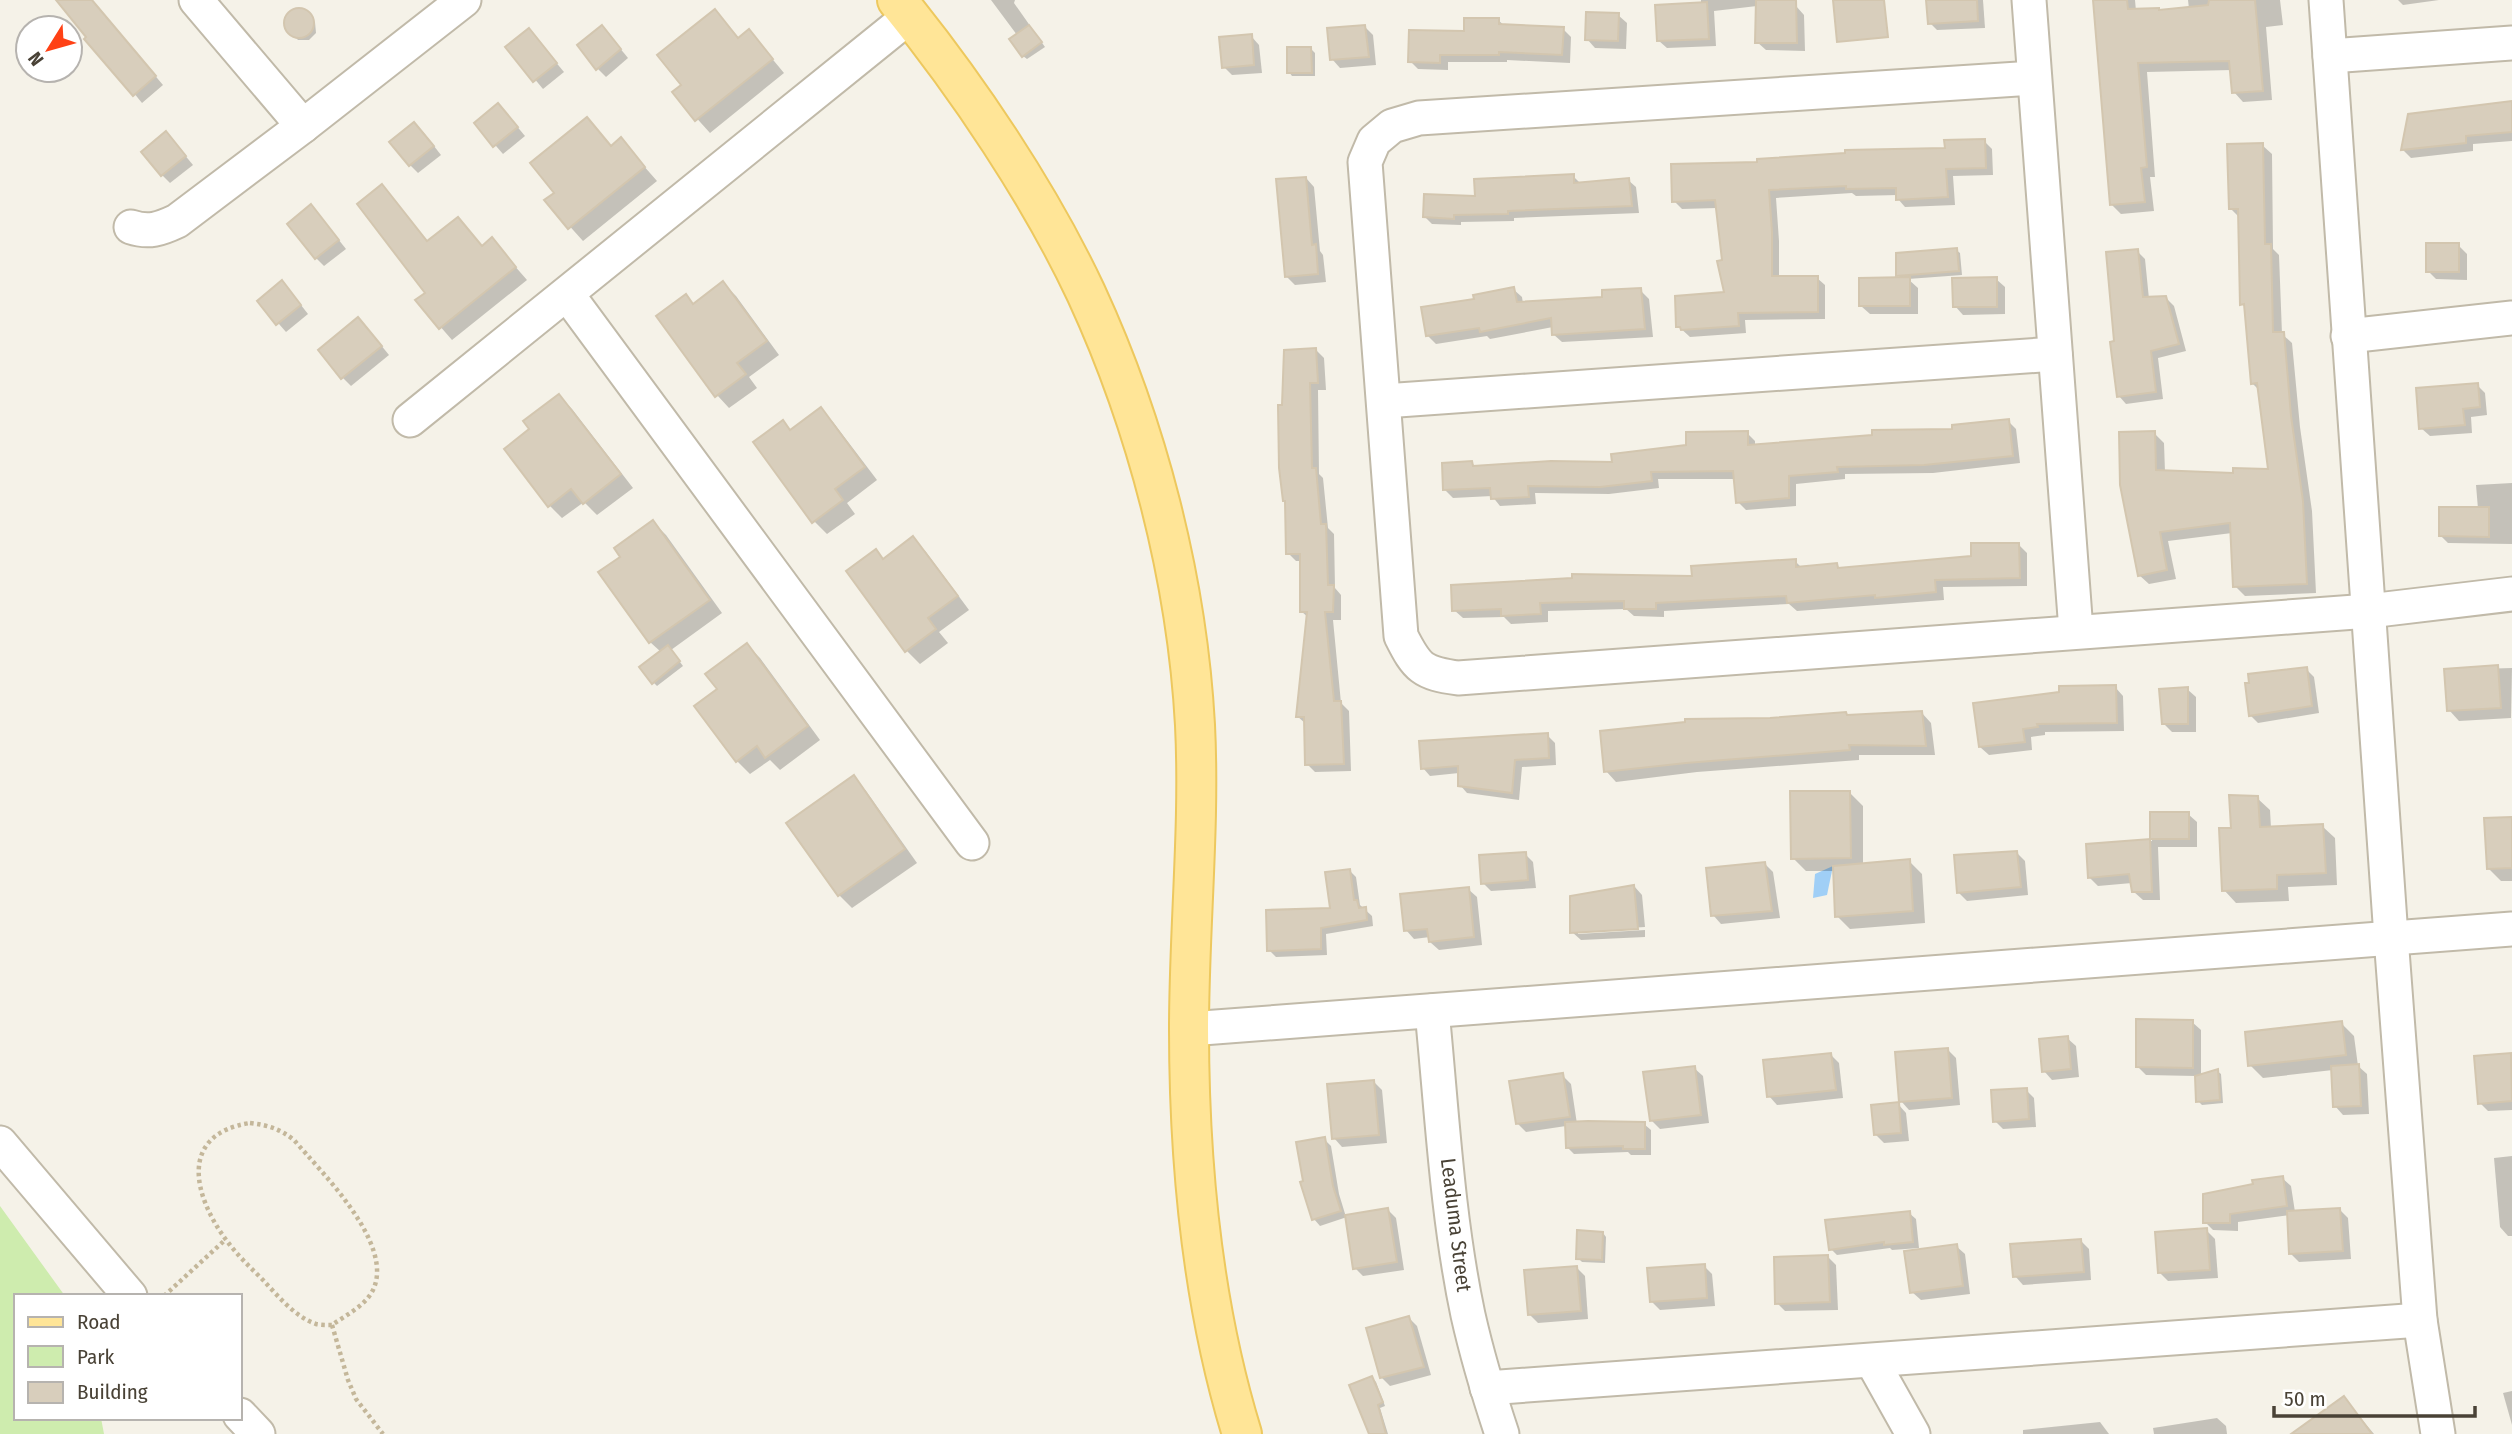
<svg xmlns="http://www.w3.org/2000/svg" width="2512" height="1434" viewBox="0 0 2512 1434" font-family="'Fira Sans Condensed',sans-serif">
<style>
.green{fill:#ceecae}
.water{fill:#a0cff6}
.shadow{fill:#0003}
.building{fill:#d8cebc;stroke:#d3c6af;stroke-width:2}
.lines{fill:none;stroke-linecap:round;stroke-linejoin:round}
.minor-casing{stroke:#c1baa9;stroke-width:37}
.major-casing{stroke:#edc85e;stroke-width:42}
.path{stroke:#c4b79a;stroke-width:4.5;stroke-dasharray:3.5 3.5;stroke-linecap:butt}
.minor{stroke:#fff;stroke-width:33}
.major{stroke:#ffe597;stroke-width:38}
.labels{text-anchor:middle;stroke-width:5;stroke-linejoin:round;paint-order:stroke}
.street-label{font-size:21px;fill:#494236;stroke:#fff}
</style>
<rect width="100%" height="100%" fill="#f5f2e8"/>
<path class="green" d="M0,1206L65,1296H16V1418H101L104,1434H0Z"/>
<path class="water" d="M1833,866L1827,895L1813,898L1815,874Z"/>
<g class="shadow">
<path d="M58,0H93L92,1L163,85L142,103Z"/>
<path d="M991,0H1015L1014,3L1045,47L1027,59L1023,56L1017,35Z"/>
<path d="M1701,0H1758L1796,6L1804,15L1805,51L1766,50L1757,42V6L1714,11L1716,46L1667,48L1659,41L1701,4Z"/>
<path d="M1928,0H1983L1985,28L1937,30L1930,23Z"/>
<path d="M2094,0H2135L2136,11L2189,9L2188,0H2280L2283,25L2266,27L2272,100L2243,102L2234,92L2232,70L2147,72L2155,177H2150L2154,211L2121,214L2111,204Z"/>
<path d="M2398,0H2439L2403,5Z"/>
<path d="M301,10L315,22L316,33L309,40H298L286,28V19L292,12Z"/>
<path d="M715,11L740,39L749,31L784,73L710,133L674,93L684,85Z"/>
<path d="M1618,15L1627,23L1626,49L1595,48L1587,39Z"/>
<path d="M1498,20L1505,26L1563,29L1571,37L1570,63L1507,60V62H1448V70L1418,69L1410,61Z"/>
<path d="M1365,27L1373,35L1376,65L1340,68L1332,59Z"/>
<path d="M529,30L564,72L543,89L508,47Z"/>
<path d="M610,36L628,58L606,77L597,68Z"/>
<path d="M1251,36L1259,45L1262,73L1232,75L1224,67Z"/>
<path d="M1311,49L1315,53V76H1292L1289,72Z"/>
<path d="M2512,104V141L2473,144V151L2411,158L2403,150Z"/>
<path d="M506,113L525,136L503,154L476,123Z"/>
<path d="M587,119L612,147L621,140L657,181L583,241L547,201L556,193Z"/>
<path d="M423,132L441,155L418,173L410,165Z"/>
<path d="M1984,141L1992,149L1993,175L1953,176L1955,205L1905,207L1898,199V195L1856,196L1852,193L1776,198L1779,241V278H1817L1825,285V319L1745,320L1746,333L1690,337L1678,326L1726,294L1717,208L1682,209L1674,201L1759,163L1946,149Z"/>
<path d="M174,142L193,165L170,183L162,175Z"/>
<path d="M2262,145L2272,154L2273,249L2279,255L2282,334L2292,343L2300,427L2312,511L2316,593L2245,596L2235,586L2232,533L2168,541L2176,579L2149,584L2139,575L2154,433L2164,443L2165,472L2235,475L2270,471L2259,390L2252,383L2246,308L2242,304L2240,218L2230,208Z"/>
<path d="M1573,176L1581,184L1628,180L1636,187L1639,213L1514,218V221L1461,222V225L1432,224L1425,217L1476,198Z"/>
<path d="M1306,178L1314,187L1320,251L1323,255L1326,282L1295,285L1286,276Z"/>
<path d="M393,199L429,243L458,219L483,247L492,240L527,280L452,340L418,301L427,293Z"/>
<path d="M319,215L346,249L324,266L316,258Z"/>
<path d="M2458,245L2467,254V280L2436,279L2428,271Z"/>
<path d="M1956,250L1960,253L1962,275L1908,279L1918,288V314H1870L1861,306L1902,279L1898,275Z"/>
<path d="M2137,251L2145,259L2149,299L2166,298L2174,306L2186,351L2158,358L2163,399L2126,404L2119,396L2116,343Z"/>
<path d="M1996,279L2005,287V314L1963,315L1955,306Z"/>
<path d="M723,283L736,296L779,355L749,377L757,388L729,408L717,395Z"/>
<path d="M1513,289L1522,297L1523,304L1604,299L1640,290L1649,299L1653,337L1562,342L1553,334V327L1490,339L1487,336L1436,344L1427,335L1476,300Z"/>
<path d="M290,291L308,314L286,332L259,301Z"/>
<path d="M367,328L389,355L351,386L343,378Z"/>
<path d="M1316,350L1324,358L1326,390H1318L1319,474L1323,478L1328,528L1334,534L1335,588L1341,595V620H1333L1341,703L1349,711L1351,771L1315,772L1307,764L1306,724L1297,716L1309,618L1302,612V561H1296L1288,553L1284,407Z"/>
<path d="M2477,385L2485,393L2487,415L2471,417L2472,433L2430,436L2421,428Z"/>
<path d="M559,396L572,409L633,488L597,515L584,502L562,518L550,506L532,429Z"/>
<path d="M820,409L833,422L877,480L847,503L855,514L827,534L814,521L783,422L791,431Z"/>
<path d="M2008,421L2016,429L2020,463L1933,473L1845,474V479L1796,484V506L1746,510L1738,502L1735,479H1658L1659,488L1609,494L1535,493L1536,504L1500,506L1492,496L1453,498L1445,490L1472,463L1476,468L1614,464L1747,433L1755,441V446L1954,431Z"/>
<path d="M2512,483V544L2448,543L2441,536L2478,509L2476,485Z"/>
<path d="M653,522L666,535L722,613L671,650L683,666L657,686L653,682L661,652L650,642L622,557Z"/>
<path d="M913,539L926,552L969,610L939,632L948,643L920,664L907,651L876,551L884,560Z"/>
<path d="M2018,544L2027,553V586L1943,587L1944,600L1797,611L1789,604L1664,611V617L1634,616L1626,609L1548,611V622L1511,624L1504,617L1463,618L1454,610L1694,578L1795,561L1802,568L1837,565L1841,570L1973,558Z"/>
<path d="M747,645L760,658L820,740L780,770L770,760L750,774L737,761L719,689Z"/>
<path d="M2512,668L2511,718L2459,721L2449,710L2446,670Z"/>
<path d="M2306,669L2314,677L2319,713L2258,723L2250,715Z"/>
<path d="M2115,687L2123,696L2124,731L2045,732V735L2031,737L2032,750L1989,755L1980,747Z"/>
<path d="M2187,689L2196,697V732H2172L2164,724Z"/>
<path d="M1921,712L1931,723L1935,755H1859V760L1697,772L1616,782L1606,771L1770,720L1846,713L1849,717Z"/>
<path d="M1547,735L1555,743L1556,765L1522,767L1519,800L1467,793L1460,785L1459,773L1430,776L1423,768Z"/>
<path d="M854,778L866,791L917,863L852,908L839,895Z"/>
<path d="M1850,793L1863,806V865L1909,861L1922,874L1925,923L1850,929L1837,916L1835,871H1806L1793,858Z"/>
<path d="M2257,798L2270,810L2271,828L2322,826L2335,838L2337,885L2288,887L2289,901L2236,903L2224,890L2233,829Z"/>
<path d="M2151,814H2188L2197,822V847H2158L2160,900H2143L2134,892L2132,883L2098,886L2089,877L2088,845L2152,841Z"/>
<path d="M2512,819V881H2501L2488,868Z"/>
<path d="M2017,853L2025,861L2028,895L1967,901L1958,892Z"/>
<path d="M1525,854L1533,862L1536,888L1491,891L1483,883Z"/>
<path d="M1765,864L1773,872L1780,918L1721,924L1713,915Z"/>
<path d="M1349,870L1356,877L1360,905L1372,916L1373,926L1326,934L1327,955L1276,957L1269,950L1332,910Z"/>
<path d="M1634,886L1642,895L1645,927L1578,931V934L1645,930V937L1581,940L1572,932Z"/>
<path d="M1468,889L1477,897L1482,945L1439,950L1430,942V937L1414,939L1406,930Z"/>
<path d="M2192,1022L2201,1030V1076L2217,1071L2221,1074L2223,1103L2202,1105L2198,1101L2196,1076L2146,1075L2138,1067Z"/>
<path d="M2341,1023L2354,1036L2358,1066L2367,1074L2369,1114L2343,1115L2335,1106L2333,1070L2263,1078L2250,1065Z"/>
<path d="M2067,1038L2076,1046L2079,1077L2052,1080L2044,1071Z"/>
<path d="M1948,1050L1956,1058L1960,1105L1909,1110L1901,1101Z"/>
<path d="M1831,1055L1839,1063L1843,1098L1777,1105L1769,1096Z"/>
<path d="M2510,1055L2512,1057V1110L2488,1111L2480,1103Z"/>
<path d="M1694,1068L1703,1076L1709,1123L1660,1129L1651,1120Z"/>
<path d="M1562,1075L1571,1084L1577,1124H1644L1651,1130V1155H1631L1628,1152L1574,1154L1568,1148L1566,1126L1526,1132L1518,1124Z"/>
<path d="M1374,1082L1382,1090L1387,1143L1342,1147L1334,1138Z"/>
<path d="M2026,1090L2034,1098L2036,1127L2003,1129L1995,1121Z"/>
<path d="M1898,1104L1906,1113L1909,1141L1884,1143L1875,1134Z"/>
<path d="M1324,1139L1331,1146L1339,1194L1346,1217L1388,1210L1396,1218L1404,1270L1363,1276L1355,1268L1347,1217L1320,1226L1314,1219Z"/>
<path d="M2512,1156V1236H2508L2500,1227L2494,1158Z"/>
<path d="M2282,1178L2291,1186L2295,1212L2340,1210L2348,1218L2351,1259L2299,1262L2291,1254L2289,1215L2238,1222V1231L2213,1230L2205,1222Z"/>
<path d="M1909,1213L1916,1219L1919,1248L1892,1250L1890,1248L1837,1255L1831,1249Z"/>
<path d="M2206,1230L2215,1239L2218,1278L2168,1281L2160,1273Z"/>
<path d="M1603,1233L1606,1237L1605,1263L1582,1262L1578,1258Z"/>
<path d="M2081,1241L2089,1249L2091,1280L2023,1285L2015,1276Z"/>
<path d="M1956,1246L1965,1254L1970,1294L1921,1300L1912,1292Z"/>
<path d="M1828,1257L1836,1265L1838,1310L1785,1311L1777,1303Z"/>
<path d="M1704,1266L1712,1274L1715,1306L1660,1310L1651,1301Z"/>
<path d="M1577,1268L1585,1276L1588,1319L1538,1323L1529,1314Z"/>
<path d="M1409,1318L1417,1326L1431,1375L1390,1386L1382,1378Z"/>
<path d="M1372,1378L1376,1382L1385,1406L1380,1408L1388,1434H1370Z"/>
<path d="M2512,1391V1425L2503,1393Z"/>
<path d="M2344,1398L2374,1434H2294Z"/>
<path d="M2217,1418L2226,1426L2227,1434H2154L2153,1428Z"/>
<path d="M2100,1422L2109,1434H2023V1430Z"/>
</g>
<g class="building">
<path d="M56,0H92L156,76L133,96L84,39L86,37Z"/>
<path d="M1756,0H1796L1797,43H1755Z"/>
<path d="M1833,0H1884L1888,37L1837,42Z"/>
<path d="M1926,0H1977L1978,21L1928,24Z"/>
<path d="M2093,0H2127L2128,9L2159,8V10L2208,5L2209,0H2255L2263,91L2232,93L2229,61L2138,63L2147,167L2141,168L2145,202L2110,205Z"/>
<path d="M1707,2L1709,39L1657,41L1655,5Z"/>
<circle cx="299" cy="23" r="15"/>
<path d="M715,9L738,38L749,29L773,59L695,121L672,92L681,85L657,55Z"/>
<path d="M1586,12L1619,13L1618,41L1585,40Z"/>
<path d="M1464,18H1499V24L1564,27L1562,55L1499,52V55H1440V63L1408,62L1409,30L1464,31Z"/>
<path d="M602,25L621,49L596,70L577,45Z"/>
<path d="M1029,25L1042,42L1022,57L1009,39Z"/>
<path d="M1365,25L1369,57L1330,60L1327,28Z"/>
<path d="M529,28L557,63L533,82L505,47Z"/>
<path d="M1252,34L1254,65L1222,68L1219,37Z"/>
<path d="M1287,47H1311L1312,73H1287Z"/>
<path d="M2512,101V132L2466,136V143L2401,150L2408,114Z"/>
<path d="M498,103L518,127L493,147L474,123Z"/>
<path d="M587,117L611,146L621,137L645,167L568,229L544,200L554,193L530,163Z"/>
<path d="M414,122L434,146L409,166L389,142Z"/>
<path d="M166,131L186,156L161,176L141,152Z"/>
<path d="M1985,139L1986,168L1946,169L1948,197L1896,200V188L1846,189V186L1769,190L1772,232V276H1818V312L1738,313L1739,326L1681,330L1680,327H1676L1675,296L1724,292L1717,261L1722,260L1715,200L1672,202L1671,164L1757,162V159L1845,153V150L1945,148L1944,140Z"/>
<path d="M2263,143L2265,244H2271L2273,332H2284L2291,416L2303,501L2307,584L2233,587L2230,523L2160,532L2167,570L2138,576L2120,485L2119,432L2155,431L2156,470L2233,473V468L2268,469L2257,383L2251,384L2244,304L2240,305L2238,209H2229L2227,144Z"/>
<path d="M1574,174V183L1629,178L1632,206L1508,211V214L1454,215V219L1423,217L1424,194L1475,196L1474,179Z"/>
<path d="M1306,177L1312,245L1316,244L1318,274L1285,277L1276,179Z"/>
<path d="M382,184L427,241L458,217L482,246L492,237L516,267L439,329L415,300L425,293L357,204Z"/>
<path d="M311,204L339,240L315,259L287,224Z"/>
<rect x="2426" y="243" width="33" height="29"/>
<path d="M1957,248L1959,271L1896,276V253Z"/>
<path d="M2138,249L2143,297L2166,296L2179,344L2151,351L2156,392L2117,397L2110,342L2114,341L2106,252Z"/>
<path d="M1910,277V306H1859V278Z"/>
<path d="M1997,277V307H1953L1952,278Z"/>
<path d="M282,280L301,305L276,325L257,301Z"/>
<path d="M723,281L767,341L737,363L746,374L715,397L656,316L686,294L693,304Z"/>
<path d="M1514,287L1517,302L1602,297V290L1641,288L1645,329L1552,335L1551,318L1480,332L1479,328L1426,336L1421,307L1474,299L1473,295Z"/>
<path d="M358,317L382,346L341,379L318,350Z"/>
<path d="M1316,348L1318,383H1310L1312,468H1316L1321,524H1326L1328,585H1334L1333,612H1325L1334,701H1341L1344,764L1305,765L1304,717H1296L1307,612H1300V554H1286L1285,501H1283L1279,468L1278,405H1282L1284,350Z"/>
<path d="M2478,383L2480,407L2463,409L2465,425L2419,429L2416,388Z"/>
<path d="M559,394L621,474L583,504L571,489L548,507L504,449L529,429L523,421Z"/>
<path d="M821,407L865,467L835,489L843,500L812,523L753,442L783,420L790,430Z"/>
<path d="M2009,419L2013,456L1924,465L1837,467L1838,472L1789,476V498L1736,503L1733,471L1651,472L1652,481L1600,487L1528,486L1529,497L1491,499L1490,488L1443,490L1442,463L1472,461L1473,466L1551,461L1612,462L1611,454L1686,445V432L1748,431V445L1872,435V430L1952,429V425Z"/>
<path d="M2439,507H2489V537L2439,536Z"/>
<path d="M653,520L710,600L649,643L598,572L620,557L614,548Z"/>
<path d="M913,536L958,596L928,618L936,629L905,652L846,571L876,549L883,559Z"/>
<path d="M1971,543H2019L2020,578L1935,580L1936,592L1875,598V595L1787,603L1786,596L1656,603V609H1624V601L1540,603L1541,614L1501,616V609L1452,611L1451,585L1572,578V574L1692,576L1691,566L1796,559V567L1837,563L1838,568L1971,556Z"/>
<path d="M747,643L808,726L765,758L757,746L736,762L694,706L717,689L705,674Z"/>
<path d="M668,645L680,661L652,684L639,667Z"/>
<path d="M2498,665L2501,708L2447,711L2444,669Z"/>
<path d="M2307,667L2312,706L2249,716L2245,683H2249L2248,674Z"/>
<path d="M2116,685L2117,723L2037,724L2038,727L2023,729L2025,742L1979,747L1973,703L2059,692V686Z"/>
<path d="M2188,687V724H2162L2159,689Z"/>
<path d="M1922,711L1926,746L1849,745L1850,750L1686,763L1604,772L1600,731L1685,722V719L1770,718L1846,712L1847,715Z"/>
<path d="M1548,733L1549,758L1515,760L1512,793L1458,786V766L1421,769L1419,741Z"/>
<path d="M854,775L905,849L838,896L786,823Z"/>
<path d="M1790,791H1850L1851,858L1791,859Z"/>
<path d="M2229,795L2258,796L2260,827L2323,824L2326,873L2277,875V889L2222,891L2219,828H2231Z"/>
<rect x="2150" y="812" width="39" height="27"/>
<path d="M2512,817V868L2487,869L2484,818Z"/>
<path d="M2150,839L2152,892H2132L2129,874L2088,878L2086,844Z"/>
<path d="M2017,851L2021,887L1957,893L1954,855Z"/>
<path d="M1526,852L1528,880L1481,884L1479,855Z"/>
<path d="M1910,859L1913,911L1835,917L1833,866Z"/>
<path d="M1765,862L1772,911L1711,916L1706,868Z"/>
<path d="M1350,869L1354,900H1357L1359,908L1366,907L1367,920L1321,928V949L1267,951L1266,910L1330,908L1325,872Z"/>
<path d="M1634,885L1638,929L1570,933V896Z"/>
<path d="M1469,887L1474,937L1429,942L1427,929L1404,931L1400,894Z"/>
<path d="M2136,1019L2193,1020V1068L2136,1067Z"/>
<path d="M2342,1021L2346,1055L2248,1066L2245,1032Z"/>
<path d="M2068,1036L2071,1069L2042,1072L2039,1039Z"/>
<path d="M1948,1048L1952,1098L1899,1102L1895,1052Z"/>
<path d="M1831,1053L1836,1090L1767,1097L1763,1060Z"/>
<path d="M2511,1053L2512,1101L2478,1104L2474,1056Z"/>
<path d="M2359,1064L2361,1106L2333,1107L2331,1066Z"/>
<path d="M1695,1066L1701,1115L1650,1121L1643,1072Z"/>
<path d="M2218,1069L2220,1100L2196,1102L2195,1076Z"/>
<path d="M1563,1073L1570,1117L1516,1124L1509,1081Z"/>
<path d="M1374,1080L1379,1135L1332,1139L1327,1084Z"/>
<path d="M2027,1088L2029,1119L1993,1122L1991,1090Z"/>
<path d="M1899,1102L1901,1133L1874,1135L1871,1105Z"/>
<path d="M1588,1121L1645,1122V1149H1623V1146L1566,1148L1565,1122Z"/>
<path d="M1325,1137L1333,1186L1341,1211L1312,1220L1300,1182L1303,1181L1296,1142Z"/>
<path d="M2283,1176L2287,1206L2230,1214V1223H2203V1194L2253,1184L2252,1180Z"/>
<path d="M1388,1208L1397,1262L1353,1269L1345,1215Z"/>
<path d="M2340,1208L2343,1251L2289,1254L2287,1211Z"/>
<path d="M1910,1211L1913,1242L1884,1245V1242L1829,1250L1825,1220Z"/>
<path d="M2207,1228L2210,1270L2158,1273L2155,1232Z"/>
<path d="M1577,1230L1603,1232L1602,1260L1576,1259Z"/>
<path d="M2081,1239L2084,1272L2013,1277L2010,1244Z"/>
<path d="M1957,1244L1963,1286L1910,1293L1904,1251Z"/>
<path d="M1828,1255L1830,1302L1775,1304L1774,1257Z"/>
<path d="M1705,1264L1707,1298L1650,1302L1647,1268Z"/>
<path d="M1577,1266L1581,1311L1528,1315L1524,1270Z"/>
<path d="M1409,1316L1424,1367L1380,1378L1366,1328Z"/>
<path d="M1372,1376L1383,1402L1378,1405L1386,1434H1369L1349,1385Z"/>
<path d="M2344,1396L2372,1434H2291Z"/>
</g>
<g class="lines">
<defs>
<g id="minor">
<path d="M196,0L303,126L464,0"/>
<path d="M2029,0L2076,631"/>
<path d="M2326,0L2391,937L2420,1320L2438,1434"/>
<path d="M2330,56L2512,43"/>
<path d="M2034,78L1419,118L1392,126L1374,141L1365,162L1401,636C1417,668 1422,673 1458,678L2369,611L2512,594"/>
<path d="M131,227C149,233 160,229 177,221L303,126"/>
<path d="M567,294L972,843"/>
<path d="M2348,336L2512,318"/>
<path d="M1384,401L2055,354"/>
<path d="M410,420L910,16"/>
<path d="M1432,1011C1442,1112 1447,1216 1468,1315C1477,1355 1489,1395 1502,1434"/>
<path d="M1189,1029L2512,929"/>
<path d="M0,1143L130,1296"/>
<path d="M1872,1361L1913,1434"/>
<path d="M1487,1388L2420,1320"/>
<path d="M240,1415L258,1434"/>
</g>
<path id="major" d="M897,0C967,86 1039,193 1086,293C1147,425 1187,579 1195,725C1200,826 1189,928 1189,1029C1189,1164 1202,1304 1242,1434"/>
</defs>
<use href="#minor" class="minor-casing"/>
<use href="#major" class="major-casing"/>
<g class="path">
<path d="M250,1123C268,1125 280,1129 294,1140C322,1173 395,1244 373,1290C365,1306 346,1315 332,1325C327,1325 321,1325 316,1324C295,1317 277,1295 263,1280C250,1267 237,1255 227,1241C193,1196 178,1134 250,1123Z"/>
<path d="M164,1296L225,1240"/>
<path d="M332,1325L348,1380L356,1399L383,1434"/>
</g>
<use href="#minor" class="minor"/>
<use href="#major" class="major"/>
</g>
<g class="labels">
<g class="street-label">
<text transform="translate(1456 1225) rotate(83)" y="7">Leaduma Street</text>
</g>
</g>
<rect x="14" y="1294" width="228" height="126" fill="#ffffff" stroke="#b6b3af" stroke-width="2"/>
<rect x="28" y="1317" width="35" height="10" fill="#ffe597" stroke="#b6b3af" stroke-width="2"/>
<text x="77" y="1329" font-size="21" fill="#494236">Road</text>
<rect x="28" y="1346" width="35" height="21" fill="#ceecae" stroke="#b6b3af" stroke-width="2"/>
<text x="77" y="1364" font-size="21" fill="#494236">Park</text>
<rect x="28" y="1382" width="35" height="21" fill="#d8cebc" stroke="#b6b3af" stroke-width="2"/>
<text x="77" y="1399" font-size="21" fill="#494236">Building</text>
<g transform="translate(49 49) rotate(233)"><circle r="33" fill="#ffffff" stroke="#b6b3af" stroke-width="2"/>
<path d="M0-5L12 26L0 18L-12 26Z" fill="#ff4115"/>
<text y="-10" font-size="19" font-weight="bold" text-anchor="middle" fill="#494236">N</text>
</g>
<path d="M2274 1406v10h201v-10" fill="none" stroke="#494236" stroke-width="3.5"/>
<text x="2284" y="1406" font-size="21" fill="#494236" stroke="#ffffff" stroke-width="5" paint-order="stroke">50 m</text>
</svg>
